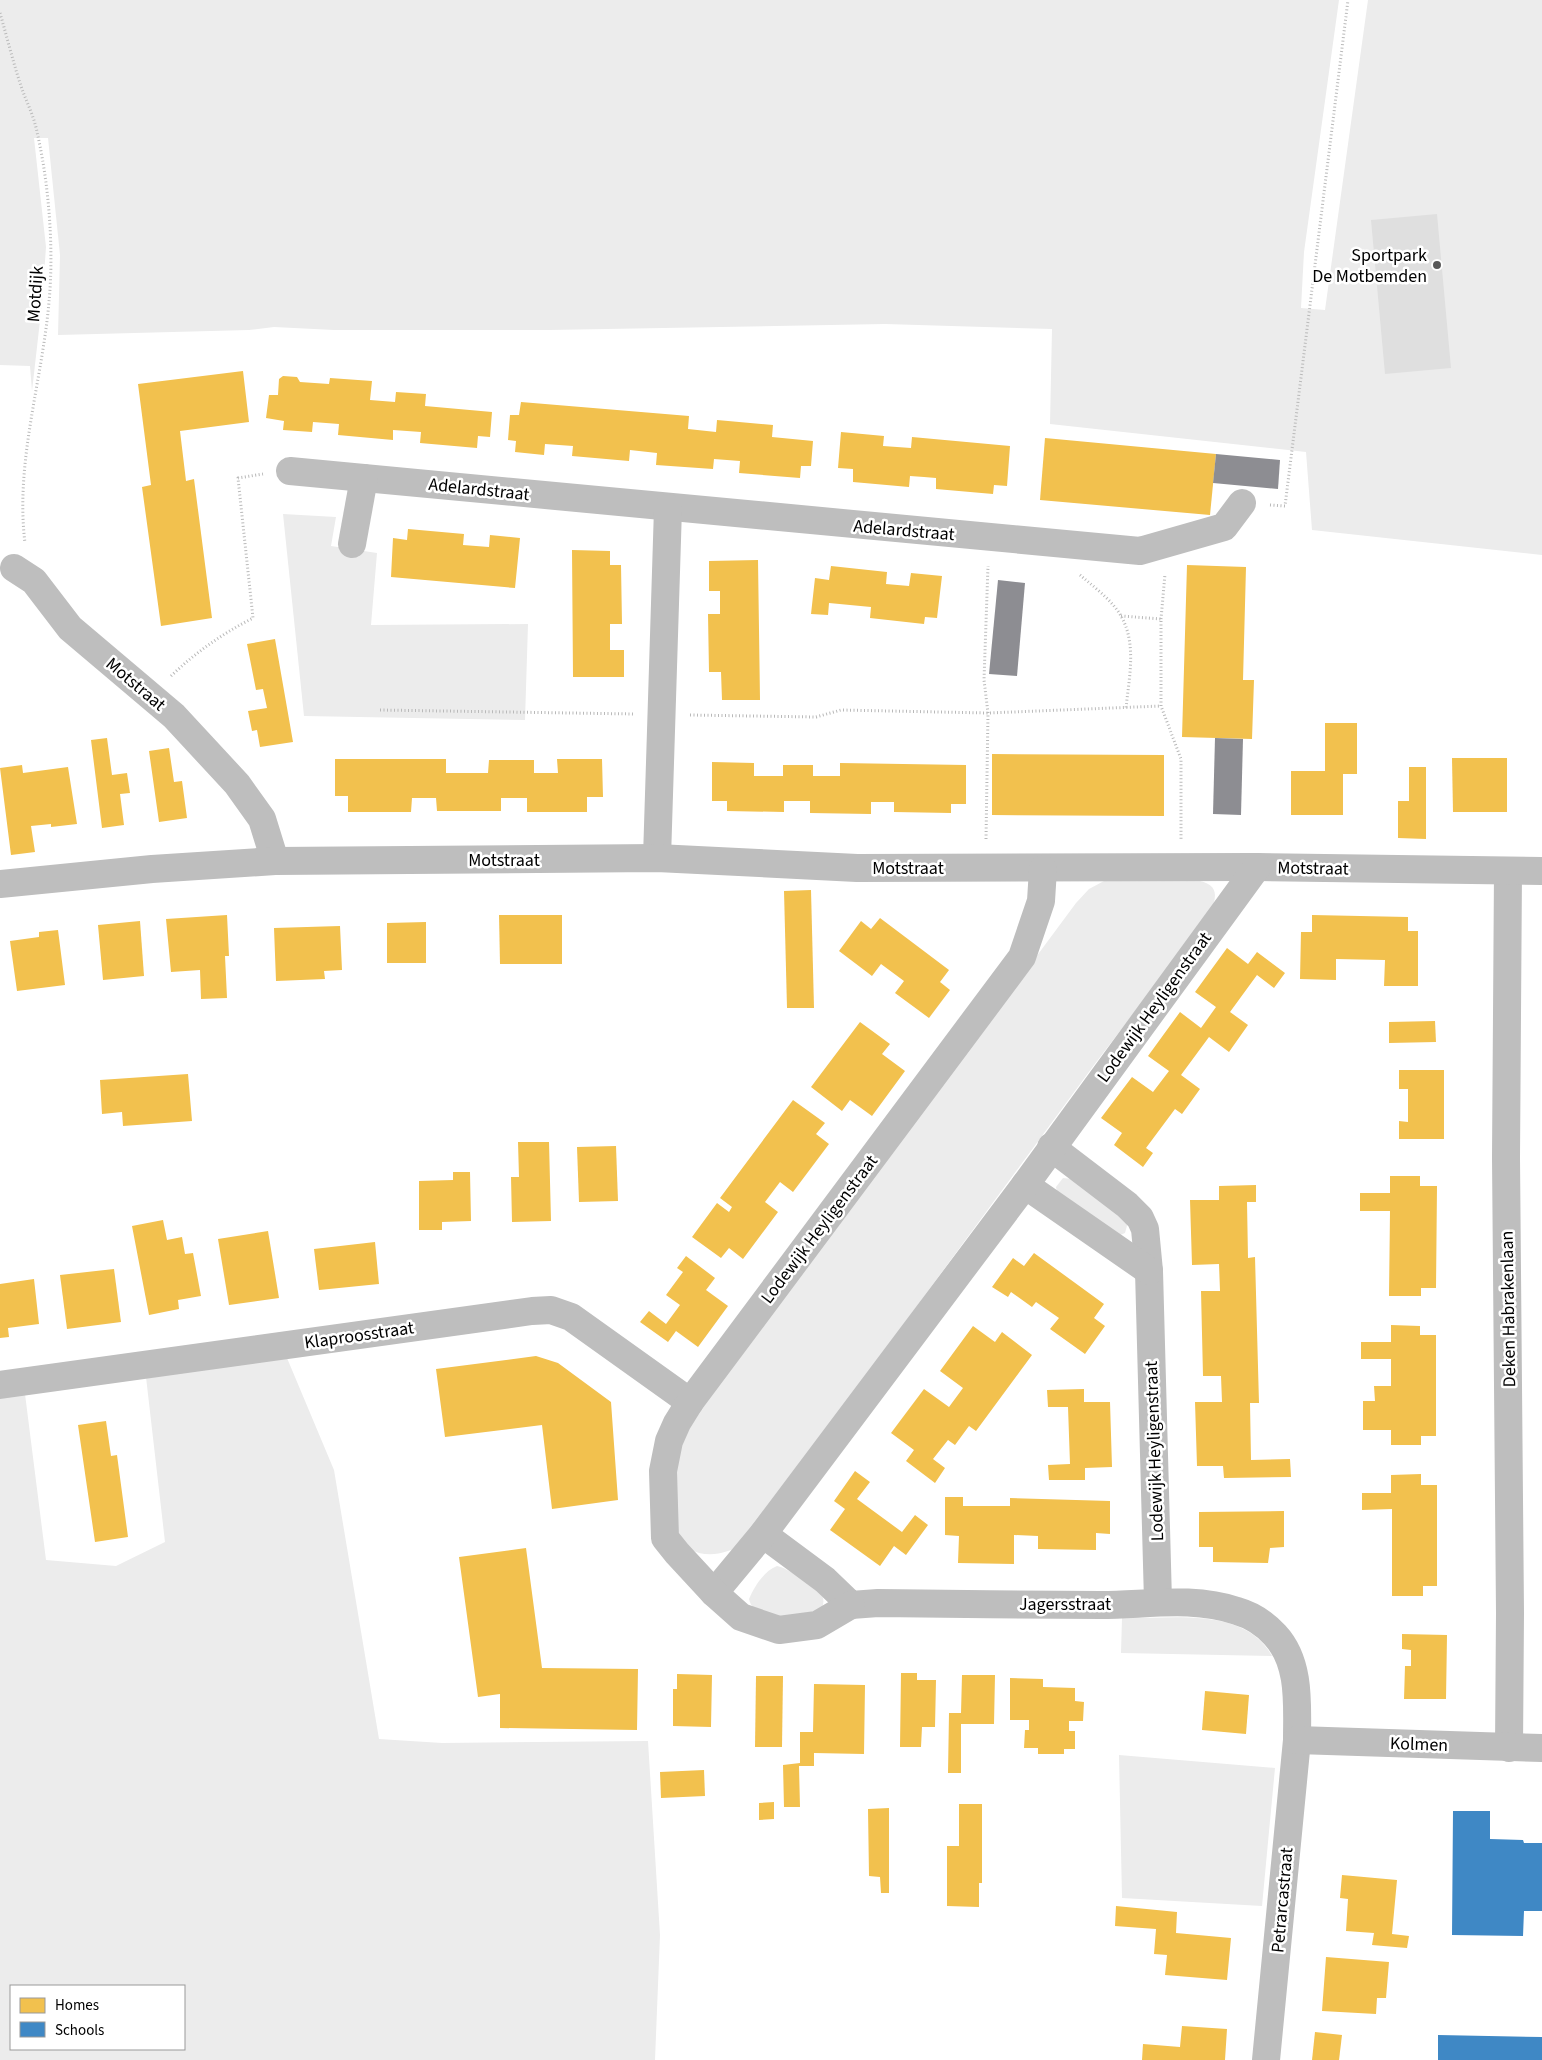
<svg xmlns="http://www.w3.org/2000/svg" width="1542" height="2060" viewBox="0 0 1542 2060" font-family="'Source Sans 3',sans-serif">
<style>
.green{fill:#ececec;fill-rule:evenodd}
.homes{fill:#f2c14e}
.schools{fill:#3f88c5}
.industry{fill:#8d8d92}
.building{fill:#dfdfdf}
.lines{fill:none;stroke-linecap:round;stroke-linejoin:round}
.path{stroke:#b9b9b9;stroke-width:3;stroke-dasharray:1 2.5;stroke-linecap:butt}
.minor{stroke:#bebebe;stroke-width:28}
.poi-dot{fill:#595959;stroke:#fff;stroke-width:2}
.labels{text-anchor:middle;stroke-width:5;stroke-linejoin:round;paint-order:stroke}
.poi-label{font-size:18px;fill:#000;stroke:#fff;text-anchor:end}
.street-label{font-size:18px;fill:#000;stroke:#fff}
</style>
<rect width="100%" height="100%" fill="#fff"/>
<g class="green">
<path d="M0,0H1339L1304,252L1301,308L1325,310L1368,0H1542V555L1312,530L1306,452L1050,424L1052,329L885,324L549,330H334L274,327L249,330L58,335L60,255L48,138H34L46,247L42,303L32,391L30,366L0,365Z"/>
<path d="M283,514L336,517L331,546L377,553L371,625L528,624L525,720L304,716Z"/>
<path d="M1194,880C1217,883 1219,893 1210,913L1094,1065L742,1544C724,1557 689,1561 678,1535C676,1530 671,1475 672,1469C674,1454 685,1436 691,1422L1076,903L1089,889L1104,881Z"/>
<path d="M1063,1178L1072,1179L1128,1222L1125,1233L1120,1235L1057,1192L1056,1187Z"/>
<path d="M287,1358L334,1470L379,1739L442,1743L648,1741L660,1935L655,2060H0V1398L25,1394L46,1560L116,1566L165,1542L146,1377ZM11,1986H184V2049H11Z"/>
<path d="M777,1566C786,1567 820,1589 823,1598C824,1602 823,1606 821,1610C804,1616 754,1624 749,1599C754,1587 764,1571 777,1566Z"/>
<path d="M1122,1618C1171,1619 1245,1606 1272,1656L1121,1653Z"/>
<path d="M1119,1755L1275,1768L1262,1906L1122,1898Z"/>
</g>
<g class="homes">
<path d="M243,371L249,422L180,431L186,481L194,479L212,618L161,626L142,487L151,485L138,384Z"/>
<path d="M283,376L297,377L300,382L329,384L330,378L372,381L370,400L395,402L396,392L426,394L425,406L492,412L490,437L478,436L477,448L420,443L421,432L393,430V440L338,435L339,424L313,422L312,432L283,430L284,421L266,418L269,395H278L279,379Z"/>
<path d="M521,402L689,416L688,429L716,432L717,420L773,425L772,437L813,441L811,466H801L800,478L739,473L740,461L714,459L713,469L656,465L657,453L630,450L629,461L572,456L573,446L545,444L544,455L515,452L516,441L508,440L510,415H519Z"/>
<path d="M841,432L884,436L883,446L911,448L912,437L1010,446L1007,486L994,485L993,494L936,489V478L924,477L910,476L909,487L853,482V469L838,468Z"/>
<path d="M1045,438L1216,454L1210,515L1040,500Z"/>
<path d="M408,529L464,534L463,545L489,547L490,535L520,538L515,588L391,577L393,538L407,540Z"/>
<path d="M572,550L610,551V565H621L622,624H610V650H624V677H573Z"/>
<path d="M758,560L760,700H722L721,672H709L708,614H720V591H709V561Z"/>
<path d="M1187,565L1246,567L1243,680H1254L1252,739L1182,737Z"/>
<path d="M831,566L887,572L886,584L909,586L911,573L942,576L937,618L925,617L924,624L870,618L871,607L829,603L828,615L811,614L815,578L829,580Z"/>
<path d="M275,639L293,742L260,747L257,730L252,731L248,711L267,708L263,689L256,690L247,644Z"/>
<path d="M1325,723H1357V774H1343V815H1291V771H1325Z"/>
<path d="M107,738L112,775L127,773L130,793L120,794L124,825L102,828L91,740Z"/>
<path d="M169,748L174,782L182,781L187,818L159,822L149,751Z"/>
<path d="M992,754L1164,755V816L992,815Z"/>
<path d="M1452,758H1507V812H1453Z"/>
<path d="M335,759H446V773H488L489,760H534V773H558L557,759H602L603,797H587V812H527V798H501V811H437L436,798H412L411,812H348V796H335Z"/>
<path d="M712,762L754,763V776H783V765H813V776H840V763L966,765V804H951V813L894,812V802H871V814L810,813V801H784V812L727,811V801H712Z"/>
<path d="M22,765L23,773L68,767L77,824L51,827V824L31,826L35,852L11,855L0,768Z"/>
<path d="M1409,767H1426V839L1398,838V801H1409Z"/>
<path d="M811,890L814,1008H787L784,891Z"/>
<path d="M227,915L229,956H225L227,998L201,999L200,970L171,972L166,919Z"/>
<path d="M499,915H562V964H500Z"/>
<path d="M1312,915L1408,917V931H1418V986H1384L1385,960L1336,959V980L1300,979L1301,932H1312Z"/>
<path d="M880,918L949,970L940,982L950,990L929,1018L895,993L904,981L881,964L872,976L839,951L861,921L871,929Z"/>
<path d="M140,921L144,976L103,980L98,925Z"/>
<path d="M426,922V963H387V923Z"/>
<path d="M340,926L342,970L324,971L325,979L276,981L274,928Z"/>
<path d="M58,930L65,985L17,991L10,941L39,937V932Z"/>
<path d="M1227,948L1248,964L1257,952L1285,973L1274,988L1257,975L1230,1012L1248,1025L1229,1052L1209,1037L1181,1075L1200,1089L1182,1114L1175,1109L1146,1148L1153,1153L1143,1167L1114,1145L1122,1133L1101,1118L1132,1077L1153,1092L1169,1071L1148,1056L1180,1012L1201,1028L1216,1007L1195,992Z"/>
<path d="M1435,1021L1436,1042L1389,1043V1022Z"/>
<path d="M860,1022L890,1044L882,1054L905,1071L872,1116L850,1100L842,1111L811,1087Z"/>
<path d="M1399,1070H1444V1139H1399V1121L1408,1122V1089H1399Z"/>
<path d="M188,1074L192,1121L123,1126L122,1112L102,1114L100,1080Z"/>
<path d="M793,1100L825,1123L816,1134L829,1144L793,1192L780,1182L765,1202L778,1212L743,1259L729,1248L721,1258L692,1237L717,1203L729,1212L732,1207L720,1198Z"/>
<path d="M518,1142H549L551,1221L512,1222L511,1177H519Z"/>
<path d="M616,1146L618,1201L579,1202L577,1147Z"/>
<path d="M453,1172H470L471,1221L442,1222V1230H419V1181L453,1180Z"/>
<path d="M1390,1176H1420V1186H1437L1436,1288H1421V1296H1389L1390,1211H1360V1193H1390Z"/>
<path d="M1256,1185V1202H1247L1248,1258L1255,1257L1259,1403H1250L1251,1460L1290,1459L1291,1477L1224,1478L1223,1466H1197L1195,1402H1222L1221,1376H1203L1201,1291H1220L1219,1264L1192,1265L1190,1200H1219V1186Z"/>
<path d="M163,1220L167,1240L182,1237L185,1254L193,1253L201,1296L178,1300L179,1309L149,1315L132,1226Z"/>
<path d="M268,1231L279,1298L229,1305L218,1239Z"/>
<path d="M375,1242L379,1284L319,1290L314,1249Z"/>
<path d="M1034,1253L1104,1304L1094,1318L1105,1326L1085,1354L1050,1329L1059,1318L1036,1302L1032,1307L1011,1292L1008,1297L992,1287L1013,1258L1024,1266Z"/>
<path d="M686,1256L715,1278L706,1290L728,1306L698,1347L676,1331L668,1342L640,1322L649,1311L666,1324L680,1305L666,1295L683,1272L677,1268Z"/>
<path d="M114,1269L121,1322L67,1329L60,1275Z"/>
<path d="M34,1279L39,1324L8,1328L9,1337L0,1338V1284Z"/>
<path d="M1391,1325L1420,1326V1335H1436V1436H1421V1445H1391V1430H1363V1401H1375L1374,1386H1391V1359H1361V1342H1391Z"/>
<path d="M973,1326L995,1342L1002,1332L1032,1355L976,1431L969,1426L955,1445L948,1440L933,1459L945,1468L935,1483L906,1461L914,1450L891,1433L924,1389L949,1407L963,1388L940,1371Z"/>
<path d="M536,1356L558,1363L611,1402L618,1500L552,1509L542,1425L445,1437L436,1369Z"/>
<path d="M1084,1389V1402H1110L1112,1467L1085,1468V1480H1049L1048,1465L1070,1464L1068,1407H1048L1047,1390Z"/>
<path d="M106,1421L111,1456L117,1455L128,1537L95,1542L78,1425Z"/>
<path d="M855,1471L870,1482L857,1499L902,1532L915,1515L928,1525L906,1555L894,1546L880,1566L830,1530L845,1509L834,1501Z"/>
<path d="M1421,1474V1485H1437V1586H1423V1596H1392V1509L1362,1510V1493H1391V1475Z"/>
<path d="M945,1497H963V1506H1010V1498L1110,1501V1534L1096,1533V1550L1038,1549V1536L1014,1535V1564L958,1563L959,1536L945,1535Z"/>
<path d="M1284,1511V1547L1270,1548L1268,1563L1213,1562V1547H1199V1512Z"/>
<path d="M526,1548L542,1668L638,1669L637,1730L500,1728V1694L478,1697L459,1557Z"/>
<path d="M1402,1634L1447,1635L1446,1699H1404L1405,1666H1411V1650L1402,1649Z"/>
<path d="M901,1673H917V1680H936L935,1727H922L921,1747H900Z"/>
<path d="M677,1674L712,1675L711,1727L673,1726V1689H677Z"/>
<path d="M962,1675H995L994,1724H961V1773H948L949,1713H961Z"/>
<path d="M756,1676H783L782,1747H755Z"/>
<path d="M1010,1678L1043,1679V1687L1075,1688V1701L1084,1702L1083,1721H1069V1731H1075V1749H1064V1754H1038V1748H1024L1025,1730H1029V1720H1010Z"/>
<path d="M814,1684L865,1685L864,1754L814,1753V1766H799L800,1807H784L783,1765L800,1763V1732H813Z"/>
<path d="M1205,1691L1249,1695L1246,1734L1202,1730Z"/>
<path d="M704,1770L705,1796L661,1798L660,1772Z"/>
<path d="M774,1802V1819L759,1820V1803Z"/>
<path d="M959,1804H982V1883H979V1907L947,1906V1846H959Z"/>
<path d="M889,1808V1893H881L880,1877L869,1876L868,1809Z"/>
<path d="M1342,1875L1397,1880L1392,1934L1409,1936L1407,1948L1372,1945L1374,1933L1346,1931L1348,1899L1340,1898Z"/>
<path d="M1116,1906L1177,1912L1176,1933L1231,1938L1227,1980L1165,1975L1167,1955L1154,1954L1156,1929L1115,1926Z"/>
<path d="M1326,1957L1389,1962L1386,1998H1377L1376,2014L1322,2011Z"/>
<path d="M1182,2026L1227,2029L1225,2060H1142L1143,2044L1180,2047Z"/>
<path d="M1315,2032L1342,2035L1339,2060H1312Z"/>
</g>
<g class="schools">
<path d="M1453,1811H1490V1839L1523,1840L1524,1843H1542V1911H1524L1523,1936L1452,1935Z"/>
<path d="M1438,2035L1542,2037V2060H1438Z"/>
</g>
<g class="industry">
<path d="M1216,454L1280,460L1278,489L1213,483Z"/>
<path d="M998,580L1025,583L1017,676L989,674Z"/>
<path d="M1215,738L1243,739L1241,815L1213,814Z"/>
</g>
<path class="building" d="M1437,214L1451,368L1385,374L1371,220Z"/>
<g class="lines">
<g class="path">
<path d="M0,13C7,37 13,62 21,86C26,101 34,116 37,132C49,184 54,249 49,302C42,382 15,462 25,543"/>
<path d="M1270,505L1285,506L1348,0"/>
<path d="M1080,575C1094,587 1112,600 1121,616C1137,644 1129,678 1126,708"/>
<path d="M1121,616L1161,619V706L1181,759V839"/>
<path d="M1161,619L1165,574"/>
<path d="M171,676C196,652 222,634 253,618L238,478L263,474"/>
<path d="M380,710L634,714"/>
<path d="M690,715L816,717L841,710L988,713L1161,706"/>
<path d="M986,839L988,713L984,680L988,566"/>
</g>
<g class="minor">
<path d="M290,471L1140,551L1224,527L1242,503"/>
<path d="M352,544L364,478"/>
<path d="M14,568L34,581L70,628L174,716L237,784L262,819L275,861"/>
<path d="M657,858L668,508"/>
<path d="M1508,871L1506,1158L1510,1613L1509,1748"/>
<path d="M0,884L152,869L275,861L657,858L857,868L1257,867L1542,871"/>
<path d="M1051,1147L1127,1205L1140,1218L1145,1229L1149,1271L1158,1601"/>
<path d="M1025,1185L1149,1271"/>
<path d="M0,1385L532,1311L551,1310L571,1317L690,1402"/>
<path d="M763,1534L825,1580L851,1605L878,1603C952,1604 1027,1605 1101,1605C1146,1605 1193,1596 1237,1611C1251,1615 1265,1624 1275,1635C1301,1663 1297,1705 1297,1740L1266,2060"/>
<path d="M714,1593L763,1534L1025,1185L1257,867"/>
<path d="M851,1605L817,1625L779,1630L741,1617L714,1593L677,1553L665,1538L663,1471L669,1441L677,1423L690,1402L1022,957L1041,901L1043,869"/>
<path d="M1297,1740L1542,1748"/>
</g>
</g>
<circle class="poi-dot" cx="1437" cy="265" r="5"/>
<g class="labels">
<g class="poi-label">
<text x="1427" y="261">Sportpark<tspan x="1427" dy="21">De Motbemden</tspan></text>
</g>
<g class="street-label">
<text transform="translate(35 294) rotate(-86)" y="6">Motdijk</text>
<text transform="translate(479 489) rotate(6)" y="6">Adelardstraat</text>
<text transform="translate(904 530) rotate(5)" y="6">Adelardstraat</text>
<text transform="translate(136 684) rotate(40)" y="6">Motstraat</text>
<text x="504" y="866">Motstraat</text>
<text x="908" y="874">Motstraat</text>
<text transform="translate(1313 868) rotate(1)" y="6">Motstraat</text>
<text transform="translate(1154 1007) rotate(-54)" y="6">Lodewijk Heyligenstraat</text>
<text transform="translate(819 1229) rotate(-53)" y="6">Lodewijk Heyligenstraat</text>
<text transform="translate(1508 1309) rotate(-91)" y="6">Deken Habrakenlaan</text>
<text transform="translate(359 1335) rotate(-8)" y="6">Klaproosstraat</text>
<text transform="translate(1154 1451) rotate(-92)" y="6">Lodewijk Heyligenstraat</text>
<text x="1065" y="1610">Jagersstraat</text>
<text transform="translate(1419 1744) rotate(2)" y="6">Kolmen</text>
<text transform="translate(1282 1900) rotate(-85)" y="6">Petrarcastraat</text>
</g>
</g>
<rect x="10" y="1985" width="175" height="65" fill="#ffffff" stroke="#999999"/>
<rect x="20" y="1998" width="25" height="15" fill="#f2c14e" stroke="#999999"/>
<text x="55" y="2010" font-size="15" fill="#000000">Homes</text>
<rect x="20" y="2022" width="25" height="15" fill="#3f88c5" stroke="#999999"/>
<text x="55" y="2035" font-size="15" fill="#000000">Schools</text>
</svg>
